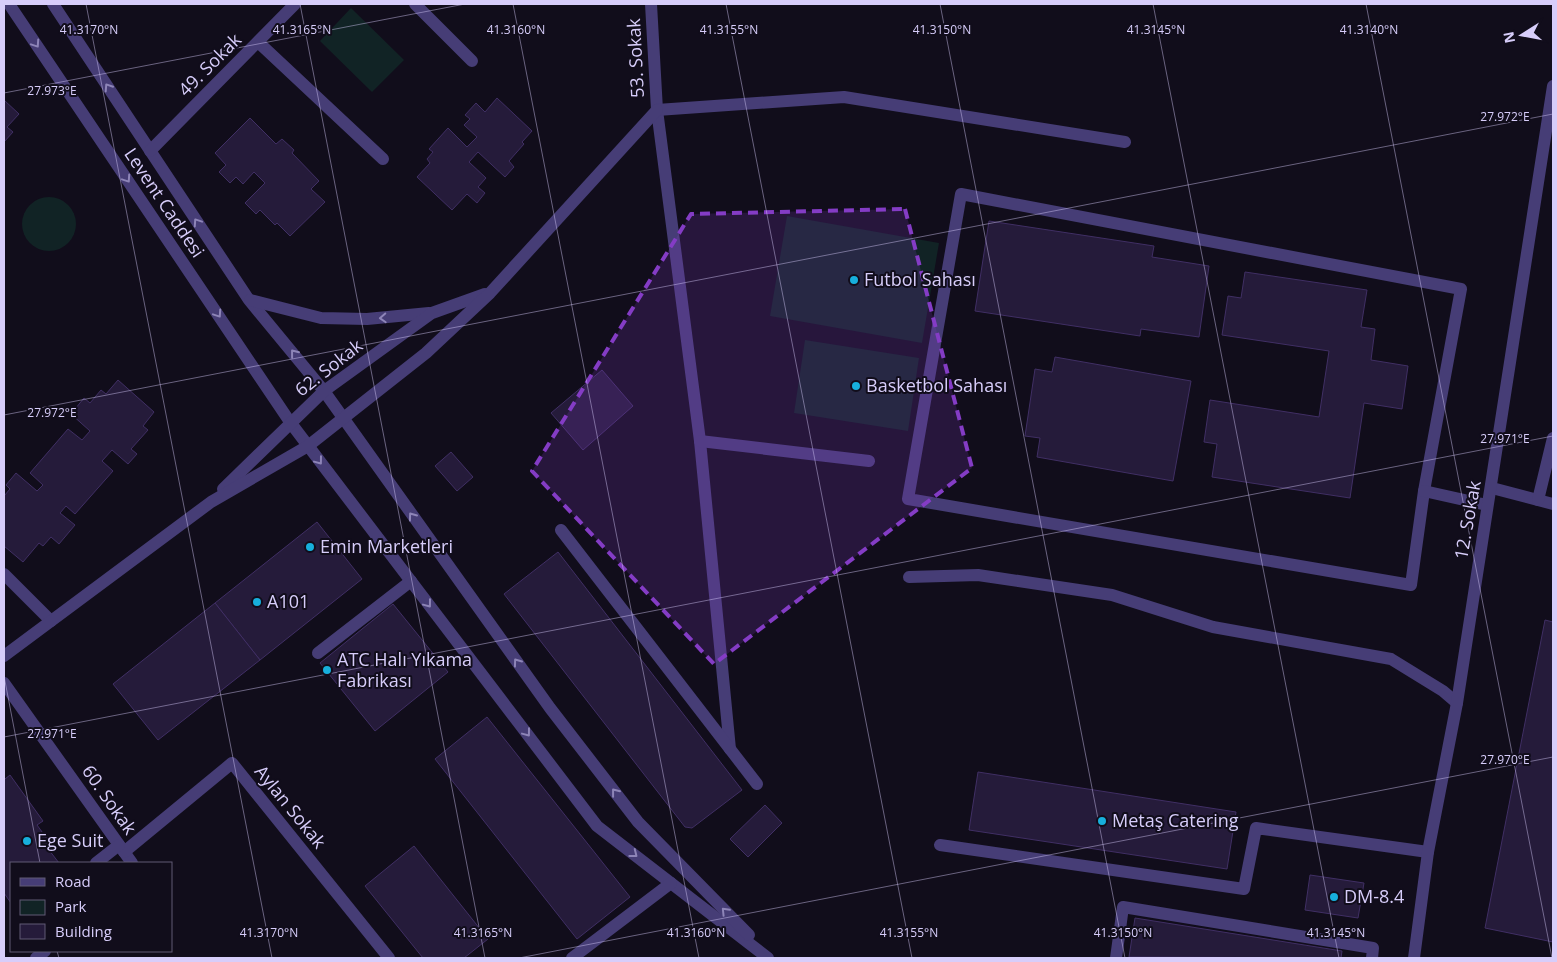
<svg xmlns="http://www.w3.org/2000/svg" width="1557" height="962" viewBox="0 0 1557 962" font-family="'Open Sans',sans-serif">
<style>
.green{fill:#112325}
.building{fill:#251b3a;stroke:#402f64}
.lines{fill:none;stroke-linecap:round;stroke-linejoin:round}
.minor{stroke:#463d76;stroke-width:12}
.oneway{stroke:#8e85b8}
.marked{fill:#843cc5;fill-opacity:0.2;stroke:#843cc5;stroke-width:4;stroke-dasharray:10 6;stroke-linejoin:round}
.ticks{fill:none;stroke:#d7cdfa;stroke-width:1;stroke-opacity:0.45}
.poi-dot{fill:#17afdc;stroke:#110d1b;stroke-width:2}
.labels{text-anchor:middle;stroke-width:4;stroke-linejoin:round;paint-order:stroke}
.street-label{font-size:18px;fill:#d7cdfa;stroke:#110d1b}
.poi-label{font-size:18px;fill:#d7cdfa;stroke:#110d1b;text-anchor:start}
.ticks-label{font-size:12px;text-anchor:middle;fill:#d7cdfa;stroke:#110d1b;stroke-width:4;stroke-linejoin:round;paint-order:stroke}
</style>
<rect width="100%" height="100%" fill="#110d1b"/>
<g class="green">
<path d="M351,8L404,60L372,92L320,41Z"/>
<circle cx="49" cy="224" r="27"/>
<path d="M787,216L939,243L922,343L770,316Z"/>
<path d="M805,340L919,358L908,431L794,413Z"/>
</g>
<g class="building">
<path d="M497,98L532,131L522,142L524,144L509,161L514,167L505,177L478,152L469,162L486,178L478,187L485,193L477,203L467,194L452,210L417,177L430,163L427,159L433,152L429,149L448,128L467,147L477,137L464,125L470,119L465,115L476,103L485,112Z"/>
<path d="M4,100L19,114L7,127L13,132L4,142Z"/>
<path d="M250,118L276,144L282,139L294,150L292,153L319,181L311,189L325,202L290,236L277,223L275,225L260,210L256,214L245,203L265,183L254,172L243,184L236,177L230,183L219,172L226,165L215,153Z"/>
<path d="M989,221L1154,246L1152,257L1209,266L1199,337L1141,329L1140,336L975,311Z"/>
<path d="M1245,272L1367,290L1361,327L1375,329L1371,360L1408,366L1402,409L1364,403L1350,498L1212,477L1217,444L1204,442L1210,400L1319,417L1329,351L1222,335L1228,296L1241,298Z"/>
<path d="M1055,357L1191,381L1173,481L1037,457L1040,438L1025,436L1035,369L1052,372Z"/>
<path d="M602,370L633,406L583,450L551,413Z"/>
<path d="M118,380L154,412L143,426L148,430L131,449L137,454L128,464L112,450L102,461L113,471L75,514L66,506L60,513L75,525L59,544L51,537L43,546L39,543L23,562L4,546V496L10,489L6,485L16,473L37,491L43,485L30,473L68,429L82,440L90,431L71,414L84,398L90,403L101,390L106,394Z"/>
<path d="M451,452L473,477L457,491L435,466Z"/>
<path d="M317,522L362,579L260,660L215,603Z"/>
<path d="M558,552L742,790L692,828L685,827L504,594Z"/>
<path d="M215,603L260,660L158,740L113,684Z"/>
<path d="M393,604L448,672L375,731L320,663Z"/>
<path d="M1545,620L1553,622V942L1485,928Z"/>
<path d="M487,717L630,897L577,939L435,759Z"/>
<path d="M978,772L1236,812L1227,869L969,830Z"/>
<path d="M10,775L43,821L37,825L53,847L49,850L59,863H11V903L4,893V777L5,779Z"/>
<path d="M765,805L782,823L748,857L730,839Z"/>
<path d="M414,846L488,939L464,958H423L365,886Z"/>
<path d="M1310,875L1364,883L1358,918L1305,910Z"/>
<path d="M1135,918L1342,951L1341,958L1129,957Z"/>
</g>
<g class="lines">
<g class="minor">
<path d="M9,4L290,422L597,826L768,958"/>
<path d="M53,4L249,300L324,391L550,708L638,822L749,935"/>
<path d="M415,4L472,61"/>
<path d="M651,4L657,110L700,441L730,749"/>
<path d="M258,42L383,159"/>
<path d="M657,110L844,97L1125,142"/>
<path d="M150,151L295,4"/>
<path d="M961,194L1461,289L1424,491L1411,585L908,499Z"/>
<path d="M250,300L321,318L367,319L429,313"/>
<path d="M700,441L869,461"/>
<path d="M1492,488L1553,504"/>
<path d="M223,489L324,391L432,313L485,294"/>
<path d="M1424,491L1487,505"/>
<path d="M1538,500L1553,438"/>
<path d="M561,530L757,784"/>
<path d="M4,574L51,621"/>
<path d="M909,577L978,575L1112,595L1213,627L1391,659L1443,691L1457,703"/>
<path d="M318,653L411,581"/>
<path d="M4,656L211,502L308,446L426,353L490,293L657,110"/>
<path d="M4,683L132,863"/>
<path d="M940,845L1244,889L1256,828L1428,852"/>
<path d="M124,852L232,763L389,958"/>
<path d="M96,863L119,845"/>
<path d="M36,958L45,951"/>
<path d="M572,958L671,883"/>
<path d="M1116,958L1123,907L1373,948L1372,958"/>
<path d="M1414,958L1428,852L1457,703L1553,86"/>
</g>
</g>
<defs><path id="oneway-chevron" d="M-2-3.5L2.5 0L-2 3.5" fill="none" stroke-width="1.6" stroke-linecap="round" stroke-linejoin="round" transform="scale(1.25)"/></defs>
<g class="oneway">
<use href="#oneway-chevron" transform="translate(36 44) rotate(56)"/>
<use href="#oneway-chevron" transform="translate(108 87) rotate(-123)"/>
<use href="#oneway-chevron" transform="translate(127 179) rotate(56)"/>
<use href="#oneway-chevron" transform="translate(197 222) rotate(-124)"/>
<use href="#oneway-chevron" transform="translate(218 314) rotate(56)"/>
<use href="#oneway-chevron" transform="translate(383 318) rotate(177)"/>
<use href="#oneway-chevron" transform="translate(294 353) rotate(-128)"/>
<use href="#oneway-chevron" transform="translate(319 461) rotate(53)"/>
<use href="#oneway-chevron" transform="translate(412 516) rotate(-126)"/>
<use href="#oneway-chevron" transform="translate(428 604) rotate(53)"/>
<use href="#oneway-chevron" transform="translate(517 662) rotate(-126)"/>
<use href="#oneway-chevron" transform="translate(527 733) rotate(53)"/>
<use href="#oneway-chevron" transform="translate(615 792) rotate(-128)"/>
<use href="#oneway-chevron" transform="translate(634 854) rotate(38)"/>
<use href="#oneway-chevron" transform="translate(725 911) rotate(-134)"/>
</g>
<path class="marked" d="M905,209L972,468L714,664L532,471L691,214Z"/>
<path class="ticks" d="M86,4L272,958M300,4L485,958M513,4L699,958M726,4L912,958M940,4L1125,958M1153,4L1339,958M1366,4L1552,958M4,93L465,4M4,415L1553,114M4,676L40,863M4,737L1553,436M57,951L59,958M519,958L1553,757"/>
<g class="poi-dot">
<circle cx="854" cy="280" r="5"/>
<circle cx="856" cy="386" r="5"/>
<circle cx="310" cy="547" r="5"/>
<circle cx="257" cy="602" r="5"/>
<circle cx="327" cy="670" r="5"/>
<circle cx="1102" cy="821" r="5"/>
<circle cx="27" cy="841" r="5"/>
<circle cx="1334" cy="897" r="5"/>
</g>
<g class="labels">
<g class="street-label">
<text transform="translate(636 58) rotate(-93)" y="6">53. Sokak</text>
<text transform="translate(210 65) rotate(-45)" y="6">49. Sokak</text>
<text transform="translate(164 203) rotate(56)" y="6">Levent Caddesi</text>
<text transform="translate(329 368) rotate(-38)" y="6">62. Sokak</text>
<text transform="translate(1468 520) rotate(-80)" y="6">12. Sokak</text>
<text transform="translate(109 800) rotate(55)" y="6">60. Sokak</text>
<text transform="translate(290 807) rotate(51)" y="6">Aylan Sokak</text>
</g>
<g class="poi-label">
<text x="864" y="286">Futbol Sahası</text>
<text x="866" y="392">Basketbol Sahası</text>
<text x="320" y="553">Emin Marketleri</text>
<text x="267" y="608">A101</text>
<text x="337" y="666">ATC Halı Yıkama<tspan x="337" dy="21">Fabrikası</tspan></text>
<text x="1112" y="827">Metaş Catering</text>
<text x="37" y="847">Ege Suit</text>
<text x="1344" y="903">DM-8.4</text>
</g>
</g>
<g class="ticks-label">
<text x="89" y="34">41.3170°N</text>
<text x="302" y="34">41.3165°N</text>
<text x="516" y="34">41.3160°N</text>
<text x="729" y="34">41.3155°N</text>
<text x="942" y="34">41.3150°N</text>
<text x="1156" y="34">41.3145°N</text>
<text x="1369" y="34">41.3140°N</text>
<text x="52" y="95">27.973°E</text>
<text x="1505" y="121">27.972°E</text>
<text x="52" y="417">27.972°E</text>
<text x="1505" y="443">27.971°E</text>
<text x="52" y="738">27.971°E</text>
<text x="1505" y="764">27.970°E</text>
<text x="269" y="937">41.3170°N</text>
<text x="483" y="937">41.3165°N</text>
<text x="696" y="937">41.3160°N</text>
<text x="909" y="937">41.3155°N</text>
<text x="1123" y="937">41.3150°N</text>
<text x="1336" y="937">41.3145°N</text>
</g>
<rect width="1557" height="962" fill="none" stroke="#d7cdfa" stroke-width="10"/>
<rect x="10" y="862" width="162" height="90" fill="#110d1b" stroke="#605a74"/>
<rect x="20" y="878" width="25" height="8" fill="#463d76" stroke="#605a74"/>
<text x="55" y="887" font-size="15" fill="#d7cdfa">Road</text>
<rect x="20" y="900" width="25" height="15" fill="#112325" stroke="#605a74"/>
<text x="55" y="912" font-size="15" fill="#d7cdfa">Park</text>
<rect x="20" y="924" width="25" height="15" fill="#251b3a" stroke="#605a74"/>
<text x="55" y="937" font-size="15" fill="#d7cdfa">Building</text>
<g transform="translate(1522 35) rotate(259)" stroke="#110d1b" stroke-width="4" paint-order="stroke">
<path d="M0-4L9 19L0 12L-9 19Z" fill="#d7cdfa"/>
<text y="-8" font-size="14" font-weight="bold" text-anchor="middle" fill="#d7cdfa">N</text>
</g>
</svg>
